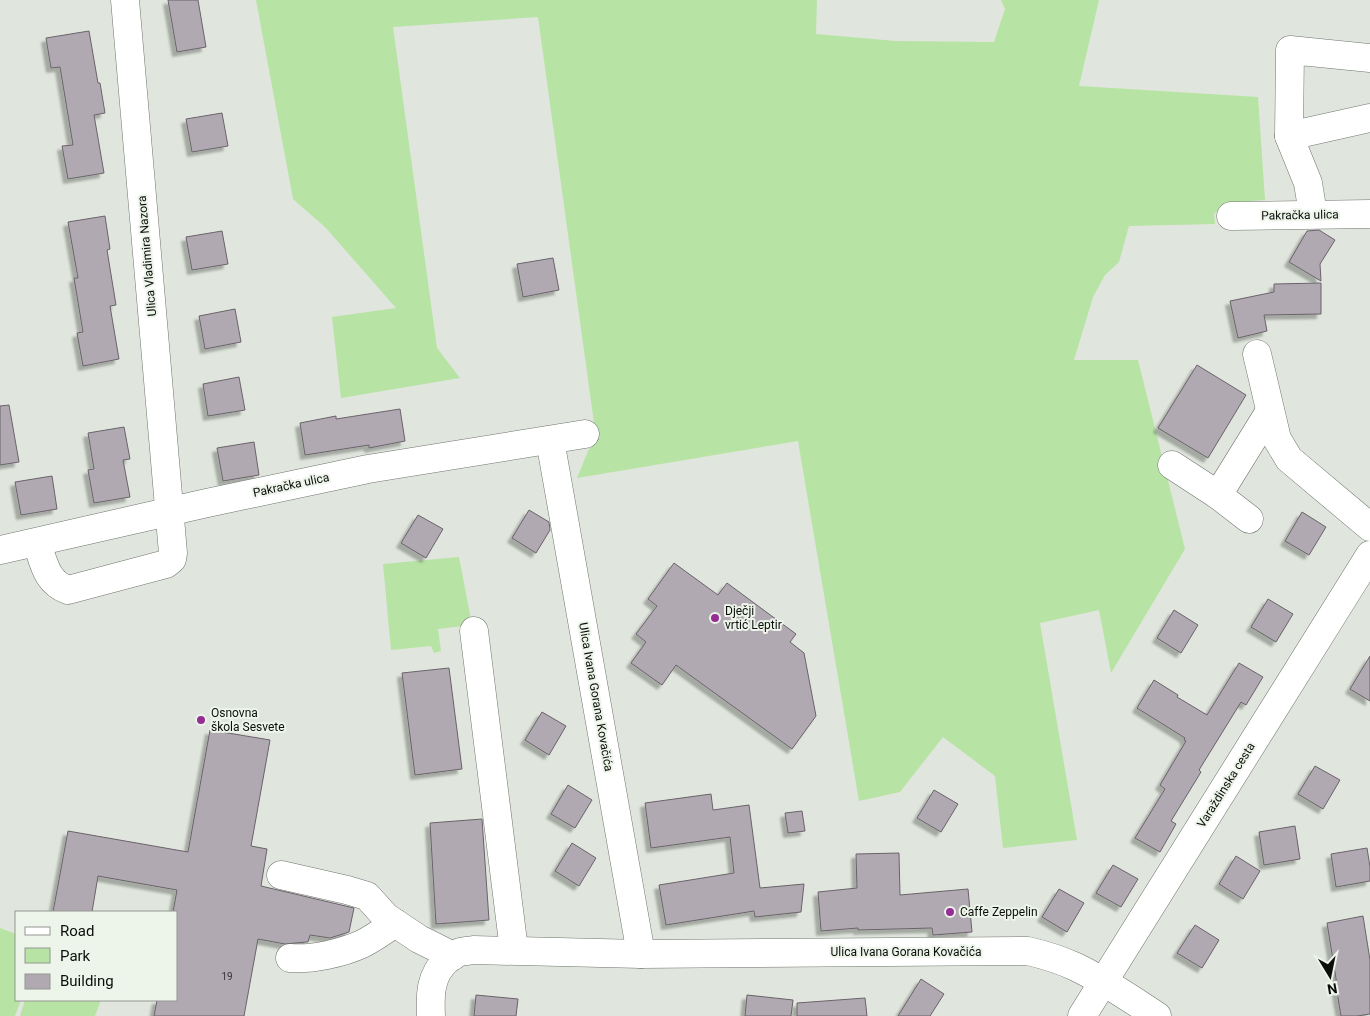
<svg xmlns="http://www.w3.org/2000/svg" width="1370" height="1016" viewBox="0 0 1370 1016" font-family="Roboto,sans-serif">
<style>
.green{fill:#b7e3a4}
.building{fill:#b1a9b1;stroke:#6a636a;filter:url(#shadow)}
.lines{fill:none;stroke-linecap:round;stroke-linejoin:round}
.minor-casing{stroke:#6f756d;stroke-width:29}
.major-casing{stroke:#6f756d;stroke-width:29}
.minor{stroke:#fff;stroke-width:28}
.major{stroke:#fff;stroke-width:28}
.poi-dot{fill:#942e94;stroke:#edf4ea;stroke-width:2}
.labels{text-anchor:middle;stroke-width:4;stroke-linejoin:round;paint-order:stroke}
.number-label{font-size:10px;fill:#353534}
.street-label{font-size:12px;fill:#0c0e0b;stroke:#edf4ea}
.poi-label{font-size:12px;fill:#0c0e0b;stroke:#edf4ea;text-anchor:start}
</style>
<defs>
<filter id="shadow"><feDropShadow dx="-4.5" dy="4.5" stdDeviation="1" flood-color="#0004"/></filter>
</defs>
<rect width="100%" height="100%" fill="#e0e6dd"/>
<g class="green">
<path d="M256,0H817L816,34L896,41L994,42L1005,9L1001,0H1099L1079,86L1258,97L1265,200L1226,203L1214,214L1215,224L1129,226L1119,262L1105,275L1093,297L1074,360H1138L1185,549L1111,673L1099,610L1040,623L1077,840L1003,848L995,776L943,737L900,792L859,801L798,441L577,478L591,444L595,430L538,17L393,27L437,348L460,378L341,398L332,317L396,308L325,227L293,199Z"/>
<path d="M459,557L472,625L438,629L441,651L434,653L431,646L391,650L383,564Z"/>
<path d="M0,928L16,934V1000H21L15,1016H0Z"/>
<path d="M25,1000H101L95,1016H20Z"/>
</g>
<g class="building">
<path d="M168,0H198L206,47L177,52Z"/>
<path d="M89,31L98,83H100L105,113L94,115L104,173L68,179L62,146L73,145L60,67L51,68L46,38Z"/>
<path d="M222,113L228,146L192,152L186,119Z"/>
<path d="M105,216L110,249L107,250L116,305L110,306L119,359L83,366L77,333L83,332L74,278H78L68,222Z"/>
<path d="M1319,230L1335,240L1320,264L1321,281L1289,262L1307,231Z"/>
<path d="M222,231L228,264L192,270L186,237Z"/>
<path d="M553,258L559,290L523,297L517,264Z"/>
<path d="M1321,283V314L1264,315L1267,331L1238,338L1230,301L1274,292V284Z"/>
<path d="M235,309L241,342L205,349L199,316Z"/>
<path d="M1197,365L1246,395L1208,458L1158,428Z"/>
<path d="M239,377L245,410L208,416L203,384Z"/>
<path d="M9,405L19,462L0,465V406Z"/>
<path d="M400,409L405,441L369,448V445L305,455L300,423L336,416V419Z"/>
<path d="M124,427L130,459L123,460L130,497L94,503L88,470L94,469L88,433Z"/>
<path d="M254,442L259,475L223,481L217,448Z"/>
<path d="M52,476L57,509L21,515L15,482Z"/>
<path d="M529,510L549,522L550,530L536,553L512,538Z"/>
<path d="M1302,512L1326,527L1309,555L1285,541Z"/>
<path d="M418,515L443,529L426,558L401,543Z"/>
<path d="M674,563L718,595L727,583L796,634L790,642L804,653L816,716L792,749L676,665L662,685L631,663L646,642L636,634L657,606L648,599Z"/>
<path d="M1268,599L1293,614L1276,642L1251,627Z"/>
<path d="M1174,610L1198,625L1181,653L1157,638Z"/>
<path d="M1370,656V701L1350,689Z"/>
<path d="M1239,663L1263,677L1246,705L1241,702L1199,770L1201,772L1171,821L1176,824L1160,852L1135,838L1165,789L1160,785L1186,741L1184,740L1185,738L1137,708L1154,680L1178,695L1177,697L1207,715Z"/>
<path d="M449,668L462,769L415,775L402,673Z"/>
<path d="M542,712L566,726L549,755L525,740Z"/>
<path d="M210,730L270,740L251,846L267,849L261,886L354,908L349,932L330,938L310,935L308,942H306L285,944L258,939L244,1016H154L157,1000H176V912H173L177,890L98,876L92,912H53L68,831L188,852Z"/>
<path d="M1315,766L1340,780L1323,809L1298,794Z"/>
<path d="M568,785L592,800L575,828L551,814Z"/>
<path d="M934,790L958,804L941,832L917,818Z"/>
<path d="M711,794L713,810L749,805L760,888L804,884L801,912L755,917L754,911L666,925L659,885L734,873L730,837L651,848L645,803Z"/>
<path d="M802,811L805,831L788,833L785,813Z"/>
<path d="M482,819L489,920L436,924L430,823Z"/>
<path d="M1295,826L1300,859L1264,865L1259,832Z"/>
<path d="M572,843L596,858L579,886L555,871Z"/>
<path d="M1367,848L1370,867V881L1336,887L1331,854Z"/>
<path d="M899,853L900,895L968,889L972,932L933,935L932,928L858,930V928L821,931L818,892L857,888L856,854Z"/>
<path d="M1236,856L1260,871L1243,899L1219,884Z"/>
<path d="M1113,865L1138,879L1121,907L1096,893Z"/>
<path d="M1059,889L1084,903L1067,932L1042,917Z"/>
<path d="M1363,916L1370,960V1014L1357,1016H1341L1336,986L1337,985L1327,923Z"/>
<path d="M1195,925L1219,940L1202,968L1177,953Z"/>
<path d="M921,979L944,994L930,1016H898Z"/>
<path d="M476,995L518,999L516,1016H474Z"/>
<path d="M747,995L793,1000L791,1016H745Z"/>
<path d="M865,998L867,1016H797V1003Z"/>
</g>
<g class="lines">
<defs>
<g id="minor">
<path d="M1289,136L1370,118"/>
<path d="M1313,214L1308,183L1289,136L1290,50L1370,58"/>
<path d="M1231,216L1370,214"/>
<path d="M1257,354L1277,439L1289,459L1370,527"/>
<path d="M550,440L641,954"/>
<path d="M1172,465L1218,495L1249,519"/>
<path d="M1218,495L1270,411"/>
<path d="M37,543C44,563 46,582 68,590L166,564L172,559L173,553L125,0"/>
<path d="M0,550L207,503L368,469L585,434"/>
<path d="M474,631L514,950"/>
<path d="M281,875L347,890L367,896L386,917L419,939L453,956"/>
<path d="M290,958C312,960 342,953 362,944C374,938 385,930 395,923"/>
<path d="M431,1016C430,995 430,975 447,960C451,957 456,953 460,952C464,951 469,951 473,950L641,954L1028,951C1045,955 1061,960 1076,967C1105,981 1131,999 1157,1016"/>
</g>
<path id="major" d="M1082,1016L1370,555"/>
</defs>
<use href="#minor" class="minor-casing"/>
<use href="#major" class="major-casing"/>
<use href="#minor" class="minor"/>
<use href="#major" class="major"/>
</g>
<g class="poi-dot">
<circle cx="715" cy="618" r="5"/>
<circle cx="201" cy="720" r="5"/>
<circle cx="950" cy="912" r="5"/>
</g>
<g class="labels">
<g class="number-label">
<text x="227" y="980">19</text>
</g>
<g class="street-label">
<text transform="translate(1300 215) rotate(-1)" y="4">Pakračka ulica</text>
<text transform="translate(147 256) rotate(-95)" y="4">Ulica Vladimira Nazora</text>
<text transform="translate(291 485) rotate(-12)" y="4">Pakračka ulica</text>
<text transform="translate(596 697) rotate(80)" y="4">Ulica Ivana Gorana Kovačića</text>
<text transform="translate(1226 785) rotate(-58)" y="4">Varaždinska cesta</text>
<text x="906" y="956">Ulica Ivana Gorana Kovačića</text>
</g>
<g class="poi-label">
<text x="725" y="615">Dječji<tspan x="725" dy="14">vrtić Leptir</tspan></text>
<text x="211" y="717">Osnovna<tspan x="211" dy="14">škola Sesvete</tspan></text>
<text x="960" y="916">Caffe Zeppelin</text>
</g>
</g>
<rect x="15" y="911" width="162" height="90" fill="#edf4ea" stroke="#939891"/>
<rect x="25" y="927" width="25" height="8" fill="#ffffff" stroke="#939891"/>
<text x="60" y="936" font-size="15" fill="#0c0e0b">Road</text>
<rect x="25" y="948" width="25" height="15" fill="#b7e3a4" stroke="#939891"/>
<text x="60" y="961" font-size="15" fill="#0c0e0b">Park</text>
<rect x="25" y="974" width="25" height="15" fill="#b1a9b1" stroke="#939891"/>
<text x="60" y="986" font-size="15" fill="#0c0e0b">Building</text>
<g transform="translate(1330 976) rotate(170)" stroke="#edf4ea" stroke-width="4" paint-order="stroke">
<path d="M0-4L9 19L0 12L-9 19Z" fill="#0c0e0b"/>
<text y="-8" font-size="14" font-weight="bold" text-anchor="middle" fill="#0c0e0b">N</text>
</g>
</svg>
